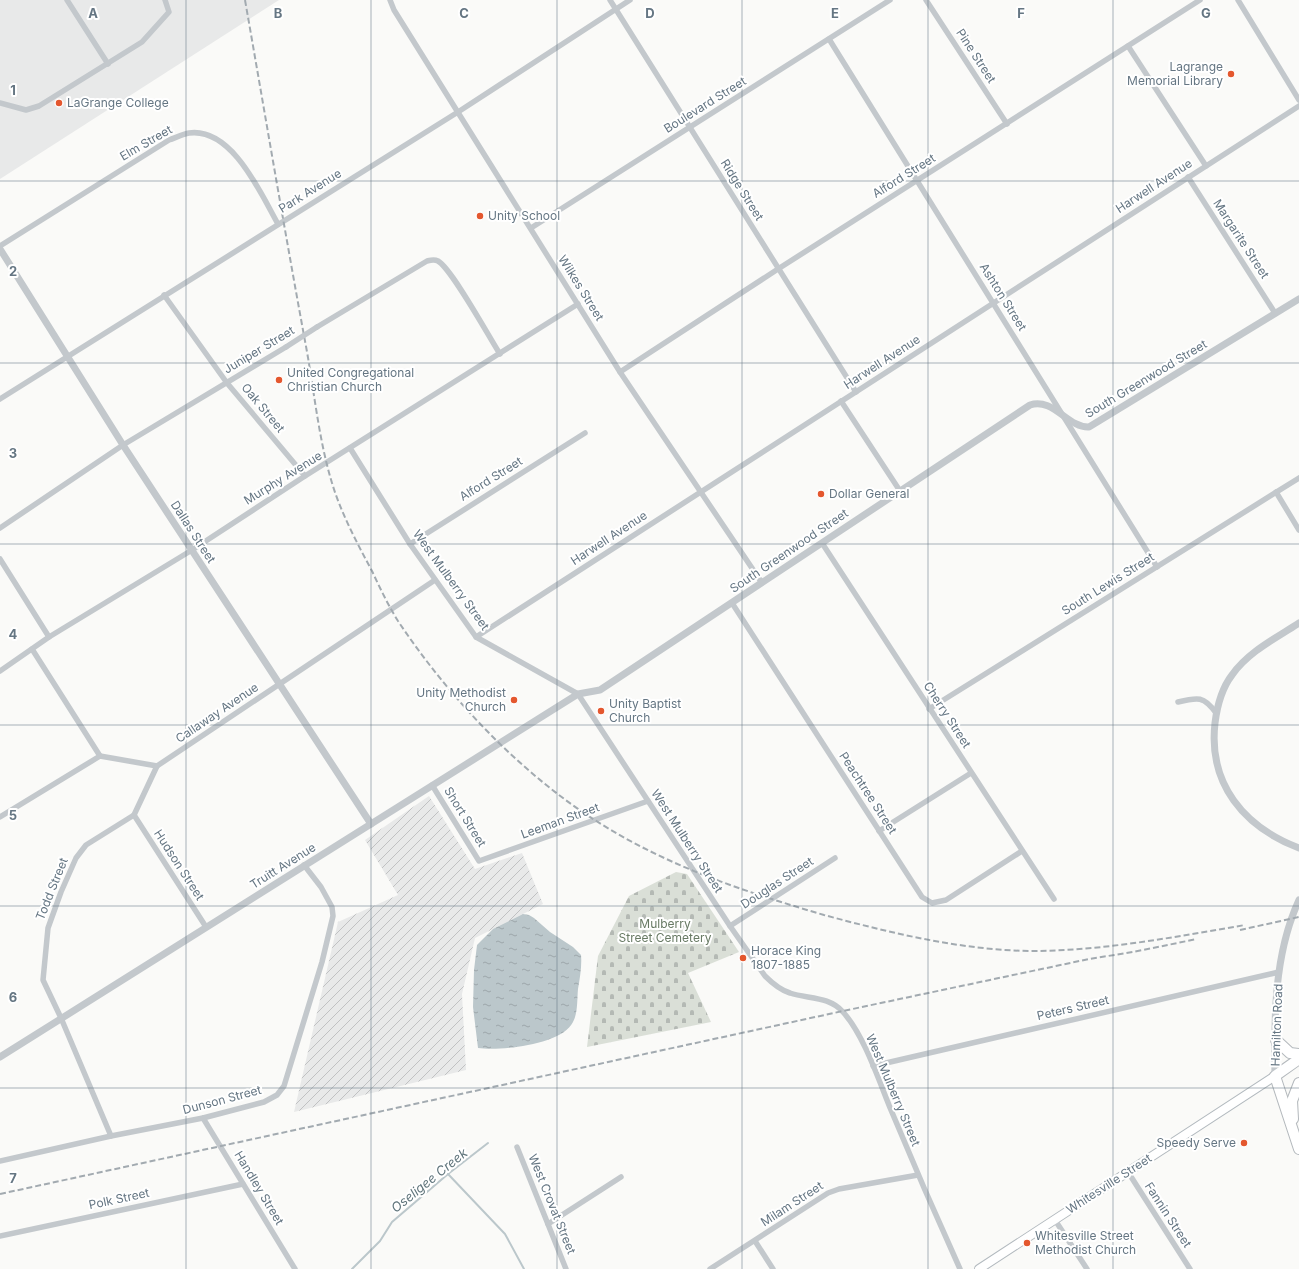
<svg xmlns="http://www.w3.org/2000/svg" width="1299" height="1269" viewBox="0 0 1299 1269" font-family="Inter,sans-serif">
<style>
.built{fill:#e8e9e9}
.industrial{fill:url(#industrial-furrows)}
.cemetery{fill:url(#cemetery-stones)}
.water{fill:url(#water-ripples)}
.lines{fill:none;stroke-linecap:round;stroke-linejoin:round}
.stream{stroke:#bbc7cb;stroke-width:2}
.secondary-casing{stroke:#b3babf;stroke-width:10}
.trunk-casing{stroke:#b4b9bd;stroke-width:12}
.minor{stroke:#c3c8cc;stroke-width:5.5}
.tertiary{stroke:#c3c8cc;stroke-width:7}
.secondary{stroke:#fff;stroke-width:8}
.trunk{stroke:#fff;stroke-width:10}
.rail{stroke:#a2aab0;stroke-width:2;stroke-dasharray:6 3;stroke-linecap:butt}
.minor-bridge{stroke:#c3c8cc;stroke-width:5.5}
.grid{fill:none;stroke:#657683;stroke-width:1;stroke-opacity:0.55}
.poi-dot{fill:#e4572e;stroke:#fff;stroke-width:1.5}
.labels{text-anchor:middle;stroke-width:4;stroke-linejoin:round;paint-order:stroke}
.street-label{font-size:12px;fill:#657683;stroke:#fff}
.poi-label{font-size:12px;fill:#657683;stroke:#fff;text-anchor:start}
.park-label{font-size:12px;fill:#687a64;stroke:#fff}
.water-label{font-size:13px;font-style:italic;fill:#60757c;stroke:#fff}
.grid-label{font-size:13px;text-anchor:middle;font-weight:bold;fill:#657683;stroke:#fff;stroke-width:4;stroke-linejoin:round;paint-order:stroke}
</style>
<defs>
<pattern id="industrial-furrows" width="10" height="10" patternUnits="userSpaceOnUse"><rect width="10" height="10" fill="#e8e9e9"/><path d="M-1 1l2-2M0 10L10 0M9 11l2-2" fill="none" stroke="#c0c1c2"/></pattern>
<pattern id="cemetery-stones" width="16" height="16" patternUnits="userSpaceOnUse"><rect width="16" height="16" fill="#dadfd7"/><path d="M2 7V4a2 2 0 0 1 4 0v3zM10 15v-3a2 2 0 0 1 4 0v3z" fill="#b4b9b4"/></pattern>
<pattern id="water-ripples" width="26" height="14" patternUnits="userSpaceOnUse"><rect width="26" height="14" fill="#bbc7cb"/><path d="M2 4q2-2 4 0t4 0M15 11q2-2 4 0t4 0" fill="none" stroke="#9ca6aa"/></pattern>
</defs>
<rect width="100%" height="100%" fill="#fafaf8"/>
<path class="built" d="M0,0H279L0,179Z"/>
<path class="industrial" d="M429,796L475,869L522,853L543,904L475,938L462,994L466,1070L294,1112L338,922L398,895L365,840Z"/>
<path class="cemetery" d="M676,872L687,874L739,952L688,973L711,1022L587,1047L598,956L629,896Z"/>
<path class="water" d="M523,914L529,915L534,918L550,932L573,947L581,955C582,965 580,978 578,989C577,999 578,1013 573,1022C562,1045 501,1051 478,1048L473,1007L474,970L477,945L493,929Z"/>
<g class="lines">
<g class="stream">
<path d="M448,1174L505,1234L524,1269"/>
<path d="M352,1269L380,1241L392,1222L448,1174L488,1143"/>
</g>
<defs>
<path id="secondary" d="M979,1269L1275,1076"/>
<g id="trunk">
<path d="M1276,1040L1290,1053L1299,1054"/>
<path d="M1299,1059L1275,1076L1299,1149"/>
<path d="M1293,1119L1292,1101L1299,1083"/>
</g>
</defs>
<use href="#secondary" class="secondary-casing"/>
<use href="#trunk" class="trunk-casing"/>
<g class="minor">
<path d="M67,0L108,64"/>
<path d="M390,0L394,10L620,372L762,583"/>
<path d="M610,0L856,392"/>
<path d="M926,0L1007,124"/>
<path d="M1238,0L1299,100"/>
<path d="M829,39L1157,567"/>
<path d="M1128,46L1206,166"/>
<path d="M0,103L26,110L39,106L142,42L169,12L165,0"/>
<path d="M1188,177L1275,313"/>
<path d="M531,228L890,0"/>
<path d="M0,246L169,140C175,138 183,134 189,133C232,127 261,194 278,224"/>
<path d="M164,295L227,383L305,476"/>
<path d="M317,327L427,261C431,260 434,259 438,261C452,269 489,337 500,354"/>
<path d="M620,372L778,269L1200,0"/>
<path d="M0,399L458,112L630,0"/>
<path d="M841,401L900,491"/>
<path d="M350,448L410,544L476,637L578,694L730,926L765,976C772,983 780,990 790,993C808,999 829,996 843,1012C864,1035 879,1081 891,1110C913,1163 936,1216 960,1269"/>
<path d="M1276,492L1299,530"/>
<path d="M0,528L123,445L286,347"/>
<path d="M822,543L1054,899"/>
<path d="M410,544L585,433"/>
<path d="M0,559L49,637"/>
<path d="M732,603L922,897L932,903L946,900L1022,851"/>
<path d="M476,637L1299,106"/>
<path d="M32,649L100,756"/>
<path d="M0,671L49,637L192,550L305,476L578,304"/>
<path d="M1178,702C1198,697 1204,696 1216,713"/>
<path d="M929,709L1299,478"/>
<path d="M432,785L479,861L648,801"/>
<path d="M134,815L206,927"/>
<path d="M0,817L100,756L157,766L435,580"/>
<path d="M879,831L971,773"/>
<path d="M730,926L835,858"/>
<path d="M873,1066L1279,972"/>
<path d="M203,1118L295,1269"/>
<path d="M111,1136L61,1018L43,980L48,928L61,892L76,858L86,845L134,815L157,766"/>
<path d="M517,1147L566,1269"/>
<path d="M0,1161L111,1136L203,1118L264,1102L277,1095L284,1086L322,962L333,916L332,907L321,887L304,865"/>
<path d="M1128,1172L1190,1269"/>
<path d="M1055,1220L1087,1269"/>
<path d="M548,1224L621,1177"/>
<path d="M0,1236L243,1184"/>
<path d="M755,1241L773,1269"/>
<path d="M710,1269L828,1193L839,1189L918,1175"/>
</g>
<g class="tertiary">
<path d="M0,249L123,445L371,824"/>
<path d="M1299,623C1276,638 1248,652 1232,675C1222,688 1217,707 1215,723C1208,784 1244,827 1299,848"/>
<path d="M0,1057L578,694L600,690L1030,405C1053,397 1068,428 1089,427L1299,299"/>
<path d="M1275,1076C1274,1018 1274,954 1299,900"/>
</g>
<use href="#secondary" class="secondary"/>
<use href="#trunk" class="trunk"/>
<g class="rail">
<path d="M245,0C265,114 284,227 305,341C314,388 318,437 332,483C341,513 357,543 372,571C380,588 388,605 398,621C450,699 522,775 601,824C672,868 746,892 824,915C891,933 961,950 1030,951C1103,951 1174,937 1245,925"/>
<path d="M1240,930L1299,917"/>
<path d="M0,1194L843,1011L1089,959L1133,952L1197,939"/>
</g>
<path class="minor-bridge" d="M286,347L317,327"/>
</g>
<path class="grid" d="M186,0V1269M371,0V1269M557,0V1269M742,0V1269M928,0V1269M1113,0V1269M0,181H1299M0,363H1299M0,544H1299M0,725H1299M0,906H1299M0,1088H1299"/>
<g class="poi-dot">
<circle cx="1231" cy="74" r="4"/>
<circle cx="59" cy="103" r="4"/>
<circle cx="480" cy="216" r="4"/>
<circle cx="279" cy="380" r="4"/>
<circle cx="821" cy="494" r="4"/>
<circle cx="514" cy="700" r="4"/>
<circle cx="601" cy="711" r="4"/>
<circle cx="743" cy="958" r="4"/>
<circle cx="1244" cy="1143" r="4"/>
<circle cx="1027" cy="1243" r="4"/>
</g>
<g class="labels">
<g class="street-label">
<text transform="translate(976 56) rotate(57)" y="4">Pine Street</text>
<text transform="translate(705 105) rotate(-32)" y="4">Boulevard Street</text>
<text transform="translate(146 143) rotate(-30)" y="4">Elm Street</text>
<text transform="translate(904 176) rotate(-32)" y="4">Alford Street</text>
<text transform="translate(1154 186) rotate(-33)" y="4">Harwell Avenue</text>
<text transform="translate(742 190) rotate(58)" y="4">Ridge Street</text>
<text transform="translate(310 191) rotate(-32)" y="4">Park Avenue</text>
<text transform="translate(1241 239) rotate(57)" y="4">Margarite Street</text>
<text transform="translate(581 288) rotate(58)" y="4">Wilkes Street</text>
<text transform="translate(1003 297) rotate(58)" y="4">Ashton Street</text>
<text transform="translate(259 350) rotate(-31)" y="4">Juniper Street</text>
<text transform="translate(882 362) rotate(-33)" y="4">Harwell Avenue</text>
<text transform="translate(1146 379) rotate(-31)" y="4">South Greenwood Street</text>
<text transform="translate(263 408) rotate(50)" y="4">Oak Street</text>
<text transform="translate(283 478) rotate(-32)" y="4">Murphy Avenue</text>
<text transform="translate(491 479) rotate(-32)" y="4">Alford Street</text>
<text transform="translate(193 532) rotate(57)" y="4">Dallas Street</text>
<text transform="translate(609 538) rotate(-33)" y="4">Harwell Avenue</text>
<text transform="translate(789 551) rotate(-34)" y="4">South Greenwood Street</text>
<text transform="translate(451 580) rotate(54)" y="4">West Mulberry Street</text>
<text transform="translate(1108 584) rotate(-32)" y="4">South Lewis Street</text>
<text transform="translate(217 713) rotate(-34)" y="4">Callaway Avenue</text>
<text transform="translate(947 715) rotate(57)" y="4">Cherry Street</text>
<text transform="translate(868 793) rotate(57)" y="4">Peachtree Street</text>
<text transform="translate(465 817) rotate(58)" y="4">Short Street</text>
<text transform="translate(560 821) rotate(-20)" y="4">Leeman Street</text>
<text transform="translate(687 841) rotate(57)" y="4">West Mulberry Street</text>
<text transform="translate(179 865) rotate(57)" y="4">Hudson Street</text>
<text transform="translate(283 866) rotate(-32)" y="4">Truitt Avenue</text>
<text transform="translate(777 883) rotate(-33)" y="4">Douglas Street</text>
<text transform="translate(52 889) rotate(-68)" y="4">Todd Street</text>
<text transform="translate(1073 1008) rotate(-13)" y="4">Peters Street</text>
<text transform="translate(1277 1025) rotate(-88)" y="4">Hamilton Road</text>
<text transform="translate(893 1090) rotate(67)" y="4">West Mulberry Street</text>
<text transform="translate(222 1100) rotate(-15)" y="4">Dunson Street</text>
<text transform="translate(1109 1184) rotate(-33)" y="4">Whitesville Street</text>
<text transform="translate(259 1188) rotate(59)" y="4">Handley Street</text>
<text transform="translate(119 1199) rotate(-12)" y="4">Polk Street</text>
<text transform="translate(552 1204) rotate(68)" y="4">West Crovat Street</text>
<text transform="translate(792 1204) rotate(-33)" y="4">Milam Street</text>
<text transform="translate(1168 1215) rotate(57)" y="4">Fannin Street</text>
</g>
<g class="poi-label">
<text x="1223" y="71" text-anchor="end">Lagrange<tspan x="1223" dy="14">Memorial Library</tspan></text>
<text x="67" y="107">LaGrange College</text>
<text x="488" y="220">Unity School</text>
<text x="287" y="377">United Congregational<tspan x="287" dy="14">Christian Church</tspan></text>
<text x="829" y="498">Dollar General</text>
<text x="506" y="697" text-anchor="end">Unity Methodist<tspan x="506" dy="14">Church</tspan></text>
<text x="609" y="708">Unity Baptist<tspan x="609" dy="14">Church</tspan></text>
<text x="751" y="955">Horace King<tspan x="751" dy="14">1807-1885</tspan></text>
<text x="1236" y="1147" text-anchor="end">Speedy Serve</text>
<text x="1035" y="1240">Whitesville Street<tspan x="1035" dy="14">Methodist Church</tspan></text>
</g>
<g class="park-label">
<text x="665" y="928">Mulberry<tspan x="665" dy="14">Street Cemetery</tspan></text>
</g>
<g class="water-label">
<text transform="translate(429 1180) rotate(-39)" y="5">Oseligee Creek</text>
</g>
</g>
<g class="grid-label">
<text x="93" y="18">A</text>
<text x="278" y="18">B</text>
<text x="464" y="18">C</text>
<text x="650" y="18">D</text>
<text x="835" y="18">E</text>
<text x="1021" y="18">F</text>
<text x="1206" y="18">G</text>
<text x="13" y="95">1</text>
<text x="13" y="276">2</text>
<text x="13" y="458">3</text>
<text x="13" y="639">4</text>
<text x="13" y="820">5</text>
<text x="13" y="1002">6</text>
<text x="13" y="1183">7</text>
</g>
</svg>
